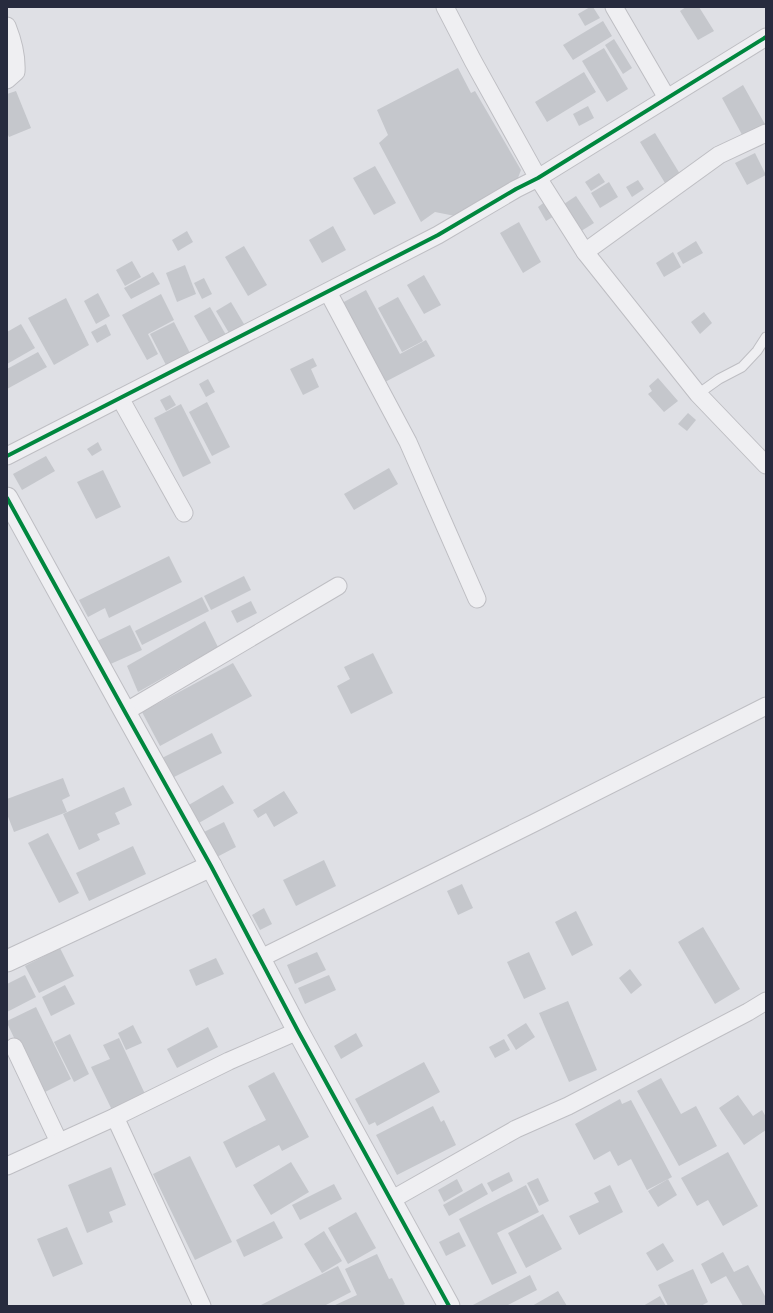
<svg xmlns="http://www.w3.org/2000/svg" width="773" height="1313" viewBox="0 0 773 1313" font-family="'Fira Sans',sans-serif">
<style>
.building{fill:#c5c7cc}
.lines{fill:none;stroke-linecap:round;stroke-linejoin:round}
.service-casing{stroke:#bebec3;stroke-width:11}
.minor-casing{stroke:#bebec3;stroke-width:19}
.tertiary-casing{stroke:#bebec3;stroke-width:23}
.service{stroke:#efeff2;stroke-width:9}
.minor{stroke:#efeff2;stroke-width:17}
.tertiary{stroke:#efeff2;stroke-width:21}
.cycleway-casing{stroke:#edeff5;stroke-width:6}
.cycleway{stroke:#00873e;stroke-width:4}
</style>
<rect width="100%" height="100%" fill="#dfe0e5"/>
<g class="building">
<path d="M590,7H593L600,18L585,26L578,14Z"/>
<path d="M686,7H699L714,31L698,40L680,11Z"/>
<path d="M603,21L612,36L573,60L563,45Z"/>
<path d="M614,39L632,68L623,74L605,45Z"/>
<path d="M604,48L628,89L607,102L582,61Z"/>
<path d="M458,68L471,93L475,91L521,170L516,183L455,216L435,212L421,222L379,143L388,135L377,110Z"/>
<path d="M584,72L596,92L547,122L535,102Z"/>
<path d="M743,85L766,126L746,142L722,98Z"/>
<path d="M16,91L31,128L9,137L7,133V94Z"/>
<path d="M588,106L594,118L579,126L573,114Z"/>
<path d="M655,133L680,174L665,183L640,142Z"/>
<path d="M755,153L766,175L747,185L735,163Z"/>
<path d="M375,166L396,203L374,215L353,178Z"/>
<path d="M599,173L605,182L591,191L585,182Z"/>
<path d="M638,180L644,189L632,197L626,187Z"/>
<path d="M609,182L618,197L600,208L591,193Z"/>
<path d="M576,196L594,223L578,233L561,206Z"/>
<path d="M546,201L556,215L546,221L538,207Z"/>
<path d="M519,222L541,262L523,273L500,233Z"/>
<path d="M333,226L346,250L322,263L309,240Z"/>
<path d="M187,231L193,242L178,251L172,240Z"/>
<path d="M696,241L703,253L683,264L677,253Z"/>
<path d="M244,246L267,285L248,296L225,257Z"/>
<path d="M673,252L681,267L664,277L656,263Z"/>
<path d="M132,261L141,277L125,286L116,270Z"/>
<path d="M185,265L196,294L177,302L166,273Z"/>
<path d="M153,272L160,284L131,299L124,288Z"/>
<path d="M424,275L441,305L424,314L407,285Z"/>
<path d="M204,278L212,294L202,299L194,283Z"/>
<path d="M366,290L400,354L426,340L435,356L385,382L342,303Z"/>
<path d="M98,293L110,316L96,324L84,301Z"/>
<path d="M161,294L174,320L148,334L158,354L147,360L122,315Z"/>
<path d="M398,297L423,341L402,352L378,308Z"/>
<path d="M66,298L89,345L54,365L28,318Z"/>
<path d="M231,302L244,324L229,333L216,311Z"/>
<path d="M210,307L226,335L210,344L194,316Z"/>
<path d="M704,312L712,323L700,334L691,322Z"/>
<path d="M174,322L190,353L166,365L150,334Z"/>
<path d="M21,324L35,348L7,364V332Z"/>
<path d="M106,324L111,335L97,343L91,332Z"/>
<path d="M38,352L47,367L7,389V369Z"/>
<path d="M313,358L317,366L311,369L319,387L303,395L290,369Z"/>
<path d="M658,378L678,401L664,412L648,394L652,391L649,386Z"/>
<path d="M208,379L215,392L206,397L199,384Z"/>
<path d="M170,395L176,405L166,411L160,400Z"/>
<path d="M207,402L230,447L212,456L189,412Z"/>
<path d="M181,404L211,463L183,477L154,418Z"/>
<path d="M688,413L696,420L687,431L678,424Z"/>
<path d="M98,442L102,450L92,456L87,449Z"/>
<path d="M46,456L55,471L22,490L13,474Z"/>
<path d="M389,468L398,484L354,510L344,494Z"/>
<path d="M103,470L121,507L96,519L77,482Z"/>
<path d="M169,556L182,582L109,618L105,608L88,617L79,600Z"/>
<path d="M244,576L251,590L211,610L204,596Z"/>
<path d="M202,597L209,611L142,645L135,631Z"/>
<path d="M251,601L257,613L237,623L231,611Z"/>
<path d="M205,621L218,647L138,692L127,666Z"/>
<path d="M130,625L142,650L106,666L95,642Z"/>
<path d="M373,653L393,693L351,714L337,686L350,679L344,667Z"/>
<path d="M233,663L252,696L160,746L142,712Z"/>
<path d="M212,733L222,753L172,778L162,758Z"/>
<path d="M63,778L70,796L62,800L67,812L14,832L7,814V799Z"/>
<path d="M223,785L234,803L197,824L187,806Z"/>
<path d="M124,787L132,805L115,813L120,824L97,834L100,840L79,850L63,814Z"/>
<path d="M284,791L298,813L274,827L266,813L258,818L253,810Z"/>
<path d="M224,822L236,847L215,858L202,833Z"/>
<path d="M48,833L79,893L59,903L28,843Z"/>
<path d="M133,846L146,874L89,901L76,873Z"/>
<path d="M324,860L336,886L296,906L283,880Z"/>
<path d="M462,884L473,908L458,915L447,891Z"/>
<path d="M264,908L272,924L260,930L252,915Z"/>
<path d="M576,911L593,945L572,956L555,922Z"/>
<path d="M703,927L740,989L715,1004L678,942Z"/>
<path d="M60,948L74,976L39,993L25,966Z"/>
<path d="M317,952L326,970L295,984L287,965Z"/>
<path d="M529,952L546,989L524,999L507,962Z"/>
<path d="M216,958L224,974L196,986L189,970Z"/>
<path d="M630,969L642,985L631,994L619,978Z"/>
<path d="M25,975L36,997L7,1012V984Z"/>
<path d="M329,975L336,990L305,1004L298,988Z"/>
<path d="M65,985L75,1004L51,1016L42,997Z"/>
<path d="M568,1001L597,1070L569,1082L539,1013Z"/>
<path d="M36,1007L71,1079L41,1094L7,1023V1021Z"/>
<path d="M526,1023L535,1037L516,1050L507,1035Z"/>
<path d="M133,1025L142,1043L126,1050L118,1033Z"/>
<path d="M208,1027L218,1047L177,1068L167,1049Z"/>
<path d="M356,1033L363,1046L341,1059L334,1046Z"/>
<path d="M70,1034L89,1074L74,1082L54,1042Z"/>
<path d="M119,1038L145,1094L112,1110L91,1067L110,1059L103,1045Z"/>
<path d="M504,1039L510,1050L495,1058L489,1047Z"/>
<path d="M424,1062L440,1092L377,1126L375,1122L369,1125L355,1099Z"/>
<path d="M274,1072L309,1137L282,1151L279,1145L236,1168L223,1142L266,1120L248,1086Z"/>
<path d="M661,1078L681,1114L696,1106L717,1146L679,1166L637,1091Z"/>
<path d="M738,1095L753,1116L762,1110L766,1117V1130L744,1145L719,1108Z"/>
<path d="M620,1099L622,1104L631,1100L672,1177L647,1190L631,1159L618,1166L610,1151L594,1160L575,1124Z"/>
<path d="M433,1106L441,1122L444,1120L456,1145L397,1175L376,1135Z"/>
<path d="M728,1152L758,1206L723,1226L708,1200L697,1206L681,1178Z"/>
<path d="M190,1156L232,1242L195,1260L153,1174Z"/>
<path d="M291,1162L309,1192L271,1215L253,1185Z"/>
<path d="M111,1167L126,1205L109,1212L113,1222L87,1233L68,1185Z"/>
<path d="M509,1172L513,1181L492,1192L487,1183Z"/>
<path d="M538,1178L549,1201L539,1206L527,1183Z"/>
<path d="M457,1179L463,1191L444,1202L438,1190Z"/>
<path d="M668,1179L677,1195L658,1207L648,1191Z"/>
<path d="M482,1183L488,1194L449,1216L443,1205Z"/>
<path d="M334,1184L342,1199L300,1220L292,1205Z"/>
<path d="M526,1185L539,1212L497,1233L517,1273L492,1285L459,1219Z"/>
<path d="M610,1185L623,1212L579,1235L569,1216L599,1202L594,1193Z"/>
<path d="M356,1212L376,1248L348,1264L328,1228Z"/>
<path d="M543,1214L562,1249L526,1268L508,1233Z"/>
<path d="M274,1221L283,1238L244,1257L236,1240Z"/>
<path d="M67,1227L83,1264L53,1277L37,1239Z"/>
<path d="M324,1231L342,1261L322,1273L304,1244Z"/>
<path d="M459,1232L466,1246L446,1256L439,1242Z"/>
<path d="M663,1243L674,1261L657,1271L646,1253Z"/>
<path d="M723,1252L734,1272L748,1265L766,1298V1306H743L726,1276L711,1284L701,1264Z"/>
<path d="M377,1254L389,1279L392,1278L405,1304L401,1306H333L357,1295L345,1269Z"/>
<path d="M338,1266L351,1292L324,1306H259Z"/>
<path d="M693,1269L708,1302L701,1306H668L658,1285Z"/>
<path d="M530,1275L537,1290L506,1306H471Z"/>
<path d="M558,1291L567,1306H532Z"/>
<path d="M660,1296L666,1306H643Z"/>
</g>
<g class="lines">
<defs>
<path id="service" d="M698,394L719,379L742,367L757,351L766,337"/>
<g id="minor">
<path d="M445,7L473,61L538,178L585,252L698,394L766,465"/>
<path d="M614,7L667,98"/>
<path d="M7,26C13,41 17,56 16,72L7,80"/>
<path d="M585,252L719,155L766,133"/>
<path d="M328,292L408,442L477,599"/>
<path d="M120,398L184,513"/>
<path d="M7,456L438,235L516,189L538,178L766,37"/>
<path d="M125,712L338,586"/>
<path d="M261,958L534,823L766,706"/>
<path d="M14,1047L59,1142"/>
<path d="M115,1117L202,1306"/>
<path d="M7,1166L115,1117L229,1061L298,1031"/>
<path d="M391,1200L516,1129L568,1106L748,1012L766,1001"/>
</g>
<g id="tertiary">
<path d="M7,498L125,712L211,866L298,1031L449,1306"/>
<path d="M7,961L211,866"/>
</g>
</defs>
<use href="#service" class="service-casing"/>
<use href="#minor" class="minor-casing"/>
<use href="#tertiary" class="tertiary-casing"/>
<use href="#service" class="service"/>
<use href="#minor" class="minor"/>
<use href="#tertiary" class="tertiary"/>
<defs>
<g id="cycleway">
<path d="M7,456L438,235L516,189L538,178L766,37"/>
<path d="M7,498L125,712L211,866L298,1031L449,1306"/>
</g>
</defs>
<use href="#cycleway" class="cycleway-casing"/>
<use href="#cycleway" class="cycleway"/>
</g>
<rect width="773" height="1313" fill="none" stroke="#272b3e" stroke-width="16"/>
</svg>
